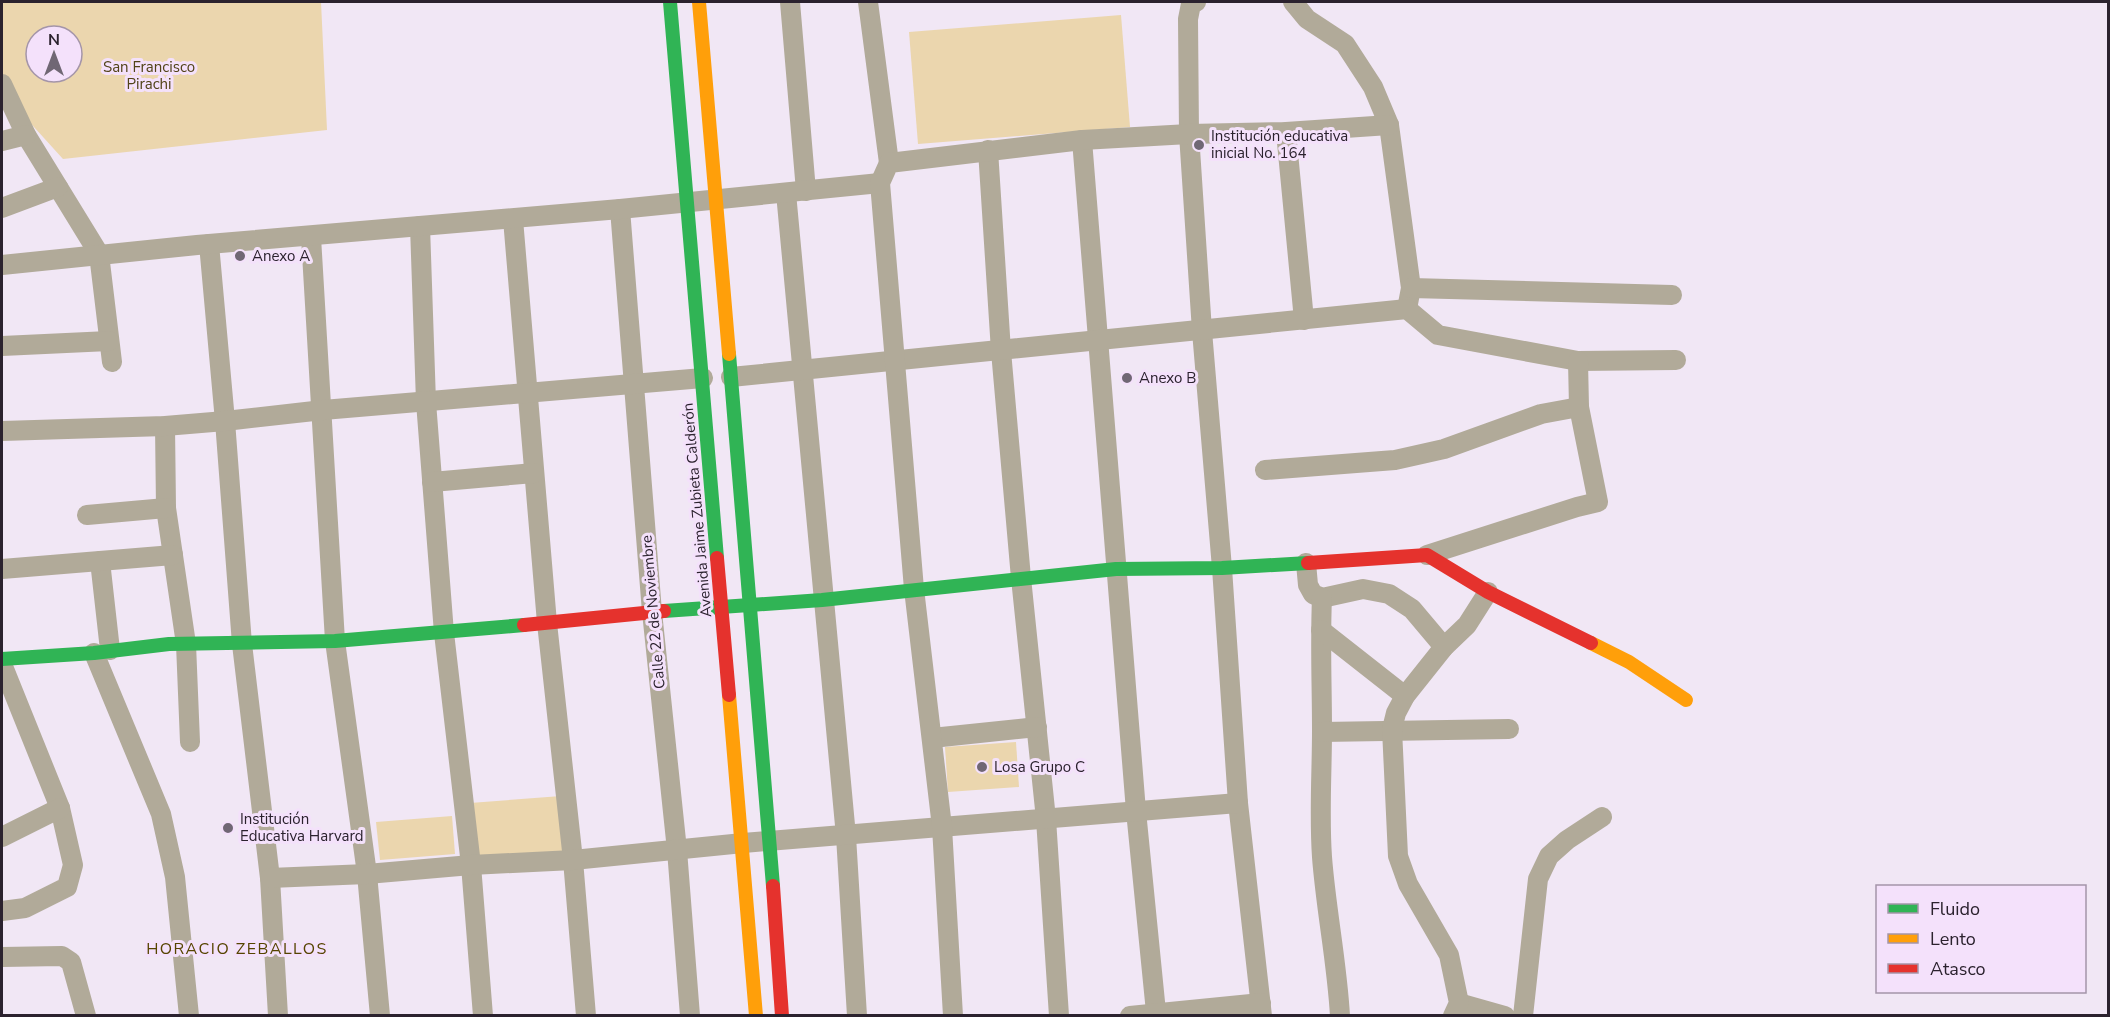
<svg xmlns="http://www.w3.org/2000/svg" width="2110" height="1017" viewBox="0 0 2110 1017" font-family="'Nunito Sans',sans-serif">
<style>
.green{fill:#ebd6ae;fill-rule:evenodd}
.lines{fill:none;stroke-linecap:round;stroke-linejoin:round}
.street{stroke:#b1aa99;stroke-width:20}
.fast{stroke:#30b455;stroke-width:14}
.slow{stroke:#ff9f0a;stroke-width:14}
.jam{stroke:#e5322d;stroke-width:14}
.poi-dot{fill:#706774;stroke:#f4e1fb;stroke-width:2}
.labels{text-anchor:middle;stroke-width:6;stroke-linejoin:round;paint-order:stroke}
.park-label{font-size:15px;fill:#514318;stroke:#f4e1fb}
.poi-label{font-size:15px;fill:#2b222e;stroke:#f4e1fb;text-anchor:start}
.street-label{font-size:15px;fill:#2b222e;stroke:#f4e1fb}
.neighbourhood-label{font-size:16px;letter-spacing:1.5px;fill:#564401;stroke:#f4e1fb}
</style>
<rect width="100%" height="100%" fill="#f1e7f5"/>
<g class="green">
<path d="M2,2H321L327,130L63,159L14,105L2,75ZM36,36H72V72H36Z"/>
<path d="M1121,15L1130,127L918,144L909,32Z"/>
<path d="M1016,742L1019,787L948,792L945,747Z"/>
<path d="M561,796L566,851L475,858L470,803Z"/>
<path d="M452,816L455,854L380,860L376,822Z"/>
</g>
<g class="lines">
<g class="street">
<path d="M790,2L806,191"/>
<path d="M868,2L889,163"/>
<path d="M1196,2L1191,4L1188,19L1189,134L1202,331L1222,568L1238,803L1262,1016"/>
<path d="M1293,2L1307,19L1345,44L1373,87L1389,125L1411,288L1407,309"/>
<path d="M2,84L26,135L99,254L112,362"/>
<path d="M1286,132L1304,320"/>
<path d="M1082,140L1136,811L1156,1012"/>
<path d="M2,141L26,135"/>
<path d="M988,150L1001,351L1021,578L1046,819L1059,1016"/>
<path d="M786,193L846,836L857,1016"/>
<path d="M2,208L58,187"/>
<path d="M620,209L652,612L677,850L690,1016"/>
<path d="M513,219L547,623L573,860L586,1016"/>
<path d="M420,226L426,402L444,633L471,865L483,1016"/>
<path d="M311,237L335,641L367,874L380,1016"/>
<path d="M209,244L225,421L242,644L270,878L278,1016"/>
<path d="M2,265L197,245L620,209L880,183"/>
<path d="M1411,288L1672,295"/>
<path d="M2,346L109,341"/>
<path d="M731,377L1407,309L1438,335L1578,361L1676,360"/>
<path d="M165,426L166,508L186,644L190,742"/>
<path d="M2,431L165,426L225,421L323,410L703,378"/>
<path d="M1265,470L1395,460L1444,449L1541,414L1579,407"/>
<path d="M432,482L534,473"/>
<path d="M87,515L166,508"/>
<path d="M1427,555L1577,507L1598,502L1579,407L1578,361"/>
<path d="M100,561L110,650"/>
<path d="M1306,563L1308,585L1313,594L1322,598L1363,589L1389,594L1412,609L1444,647"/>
<path d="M2,569L173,555"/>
<path d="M1322,598C1320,642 1322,686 1322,730C1322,772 1319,815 1322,857C1326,910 1337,962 1340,1016"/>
<path d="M1321,630L1405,696"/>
<path d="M94,653L161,814L175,877L189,1016"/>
<path d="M2,664L60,808L73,865L67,887L25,908L2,911"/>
<path d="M1322,732L1509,729"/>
<path d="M932,738L1037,727"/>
<path d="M2,837L60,808"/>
<path d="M270,878L367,874L471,865L573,860L743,843L1238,803"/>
<path d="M2,957L62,956L71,962L86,1016"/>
<path d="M1459,1003L1505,1016"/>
<path d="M953,1016L942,827L914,589L880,183L889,163L1082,140L1189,134L1286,132L1389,125"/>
<path d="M1130,1016L1261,1003"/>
<path d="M1453,1016L1459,1003L1449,955L1408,884L1398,856L1392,729L1396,713L1405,696L1444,647L1467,625L1488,592"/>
<path d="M1523,1016L1538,879L1549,856L1567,840L1602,817"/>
</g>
<g class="fast">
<path d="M670,2L717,558"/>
<path d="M729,354L773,886"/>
<path d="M664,611L822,600L1116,569L1222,568L1308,563"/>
<path d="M2,659L94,653L169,644L335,641L524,625"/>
</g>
<g class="slow">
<path d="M699,2L729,354"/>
<path d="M1591,643L1629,662L1686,700"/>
<path d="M729,695L756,1016"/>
</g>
<g class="jam">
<path d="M717,558L729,695"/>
<path d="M1308,563L1427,555L1488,592L1591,643"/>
<path d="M524,625L664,611"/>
<path d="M773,886L782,1016"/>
</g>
</g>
<g class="poi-dot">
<circle cx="1199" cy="145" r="6"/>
<circle cx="240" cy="256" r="6"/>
<circle cx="1127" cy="378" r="6"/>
<circle cx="982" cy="767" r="6"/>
<circle cx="228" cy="828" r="6"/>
</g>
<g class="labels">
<g class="park-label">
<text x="149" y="72">San Francisco<tspan x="149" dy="17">Pirachi</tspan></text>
</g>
<g class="poi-label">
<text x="1211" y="141">Institución educativa<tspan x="1211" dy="17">inicial No. 164</tspan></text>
<text x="252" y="261">Anexo A</text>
<text x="1139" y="383">Anexo B</text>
<text x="994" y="772">Losa Grupo C</text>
<text x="240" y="824">Institución<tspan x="240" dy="17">Educativa Harvard</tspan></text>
</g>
<g class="street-label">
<text transform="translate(697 510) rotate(-95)" y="5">Avenida Jaime Zubieta Calderón</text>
<text transform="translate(653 612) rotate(-95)" y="5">Calle 22 de Noviembre</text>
</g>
<g class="neighbourhood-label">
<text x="237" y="954">HORACIO ZEBALLOS</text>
</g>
</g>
<rect width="2110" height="1017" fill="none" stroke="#2b222e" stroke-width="6"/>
<rect x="1876" y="885" width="210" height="108" fill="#f4e1fb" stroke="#a495a9" stroke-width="1.5"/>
<rect x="1888" y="904" width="30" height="9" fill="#30b455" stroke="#a495a9" stroke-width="1.5"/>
<text x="1930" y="915" font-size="18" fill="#2b222e">Fluido</text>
<rect x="1888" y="934" width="30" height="9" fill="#ff9f0a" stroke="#a495a9" stroke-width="1.5"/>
<text x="1930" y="945" font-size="18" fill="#2b222e">Lento</text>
<rect x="1888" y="964" width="30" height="9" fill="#e5322d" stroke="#a495a9" stroke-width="1.5"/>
<text x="1930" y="975" font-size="18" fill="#2b222e">Atasco</text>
<g transform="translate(54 54)"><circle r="28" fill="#f4e1fb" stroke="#a495a9" stroke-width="1.5"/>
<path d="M0-4.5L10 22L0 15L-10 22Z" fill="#706774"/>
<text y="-9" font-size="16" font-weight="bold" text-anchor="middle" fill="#2b222e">N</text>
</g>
</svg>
